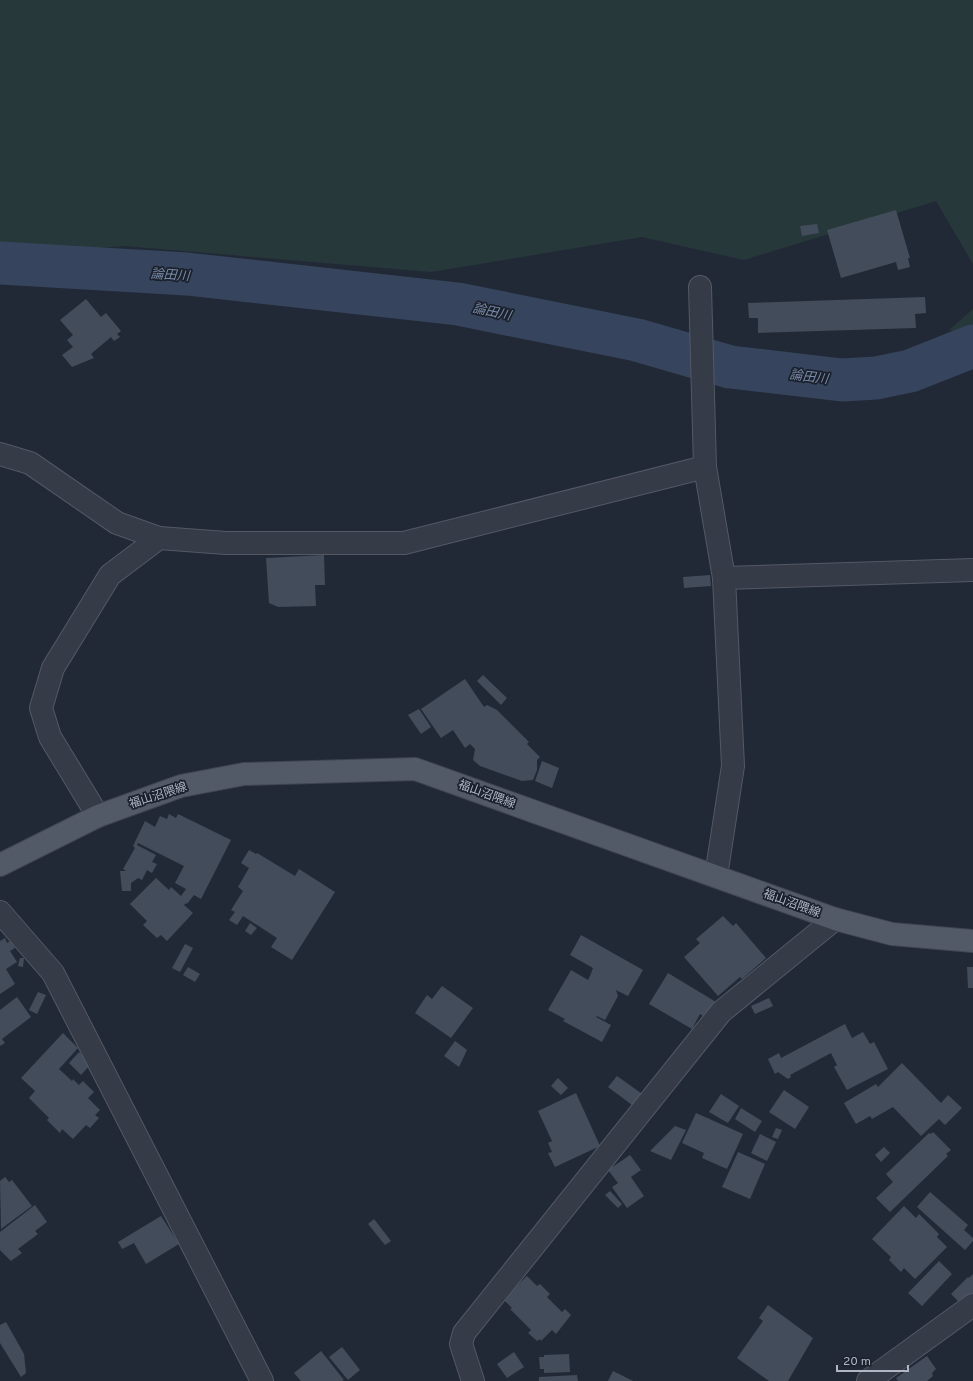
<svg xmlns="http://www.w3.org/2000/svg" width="973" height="1381" viewBox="0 0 973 1381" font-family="Overpass,'Noto Sans JP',sans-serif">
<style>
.green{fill:#27383a}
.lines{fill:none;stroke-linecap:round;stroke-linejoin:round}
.river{stroke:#36445d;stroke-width:43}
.building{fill:#434c5b}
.minor-casing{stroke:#535965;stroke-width:24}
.major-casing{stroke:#3f4451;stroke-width:24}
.minor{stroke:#353b47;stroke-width:22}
.major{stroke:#535a67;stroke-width:22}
.labels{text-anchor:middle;stroke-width:3.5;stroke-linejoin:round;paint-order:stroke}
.street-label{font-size:12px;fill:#b0b6c4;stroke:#1b212c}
.water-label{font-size:13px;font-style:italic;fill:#7a8baa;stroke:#1b212c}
</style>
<rect width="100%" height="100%" fill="#222936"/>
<g class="green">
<path d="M0,0H973V264L936,201L744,260L642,237L431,272L125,246L0,256Z"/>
<path d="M973,309V336L949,330Z"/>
</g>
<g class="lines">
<path class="river" d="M0,263L187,274L458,304L637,340L730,367L842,380L876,378L910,371L973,346"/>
</g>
<g class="building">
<path d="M896,210L910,258H908L910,267L898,270L896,262L841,278L827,230Z"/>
<path d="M817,224L819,233L802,236L800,226Z"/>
<path d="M925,297L926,313L915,314L916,328L758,333V318H749L748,303Z"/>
<path d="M86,299L101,317L106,313L121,331L117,334L120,337L114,341L111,337L91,354L94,358L72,367L62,355L73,347L67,340L73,335L60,320Z"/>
<path d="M324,555L325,585H315L316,606L278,607L269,603L266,558Z"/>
<path d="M710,575L711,586L684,588L683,577Z"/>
<path d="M483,675L507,698L501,705L477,681Z"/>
<path d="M465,679L484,707L487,705L497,710L529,742L527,744L540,757L537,760V770L533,780L522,781L480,766L473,760L475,749L470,744L465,748L453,730L441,738L421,709Z"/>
<path d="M419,709L431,727L421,734L408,715Z"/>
<path d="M542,761L559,768L552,788L535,781Z"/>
<path d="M169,814L176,818L178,814L231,840L201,899L194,895L187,904L186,903L184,905L193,913L167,941L161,935L157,938L143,925L147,921L130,904L156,878L169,890L171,887L181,896L186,889L175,883L184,866L138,843L137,845L156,855L152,862L157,864L152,873L147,870L142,880L138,878L131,883V891H122L120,871H126L123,869L135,848L133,846L145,821L155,827L160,816L167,819Z"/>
<path d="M249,850L256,854L257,853L295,876L299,869L335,892L292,960L271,947L277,938L243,916L237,925L229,920L235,912L231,910L243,891L238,887L249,868L241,863Z"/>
<path d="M723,916L733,926L736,923L766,958L742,979L740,977L718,996L684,957L700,943L696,939Z"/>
<path d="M250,923L257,928L251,935L245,931Z"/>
<path d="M581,935L643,970L628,996L616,990L618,996L605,1020L597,1016L596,1017L611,1025L602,1042L563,1021L565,1019L548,1010L571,970L588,980L590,976L593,968L570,955Z"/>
<path d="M5,938L7,943L10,941L15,948L10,951L17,962L6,969L15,984L0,994V941Z"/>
<path d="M185,944L193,948L180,972L172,968Z"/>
<path d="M20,958H24L23,967L18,966Z"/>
<path d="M188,967L200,974L195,982L183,975Z"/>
<path d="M967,967H973V988H968Z"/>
<path d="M668,973L716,1002L703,1016L700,1014L692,1029L649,1004Z"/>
<path d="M442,986L473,1008L451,1038L415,1013L427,995L432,999Z"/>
<path d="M38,992L46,995L37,1014L29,1010Z"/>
<path d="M17,997L31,1017L2,1039L5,1043L0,1046V1010Z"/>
<path d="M769,998L773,1006L755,1014L751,1006Z"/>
<path d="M845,1024L852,1038L863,1032L870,1044L874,1042L888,1069L847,1090L834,1067L837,1065L831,1053L790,1075L791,1077L788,1079L778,1072L775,1074L768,1059L779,1053L781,1058Z"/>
<path d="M63,1033L78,1048L59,1069L72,1081L73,1079L79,1085L83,1081L94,1092L88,1098L100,1110L95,1115L99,1118L90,1128L86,1125L73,1139L62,1129L60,1133L47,1120L49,1118L29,1098L35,1091L21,1078Z"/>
<path d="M455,1041L467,1050L459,1067L444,1056Z"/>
<path d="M79,1052L91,1064L81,1075L69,1063Z"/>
<path d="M902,1063L941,1103L948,1095L962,1108L945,1125L939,1119L921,1136L893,1107L872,1119L870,1116L856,1124L844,1103L876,1084L878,1087Z"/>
<path d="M617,1076L645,1096L636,1108L608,1087Z"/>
<path d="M558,1078L568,1088L561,1095L551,1086Z"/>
<path d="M784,1090L809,1107L795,1129L769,1112Z"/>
<path d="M576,1093L600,1146L555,1167L548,1153L552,1152L548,1143L552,1141L538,1111Z"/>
<path d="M721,1094L739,1106L728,1123L709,1112Z"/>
<path d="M741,1108L762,1121L755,1132L735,1119Z"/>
<path d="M696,1113L743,1134L727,1169L702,1158L704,1153L682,1143Z"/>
<path d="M675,1126L686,1130L671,1160L650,1151Z"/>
<path d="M776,1128L782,1130L778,1139L772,1137Z"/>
<path d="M933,1132L951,1150L946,1154L948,1156L890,1212L876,1198L893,1182L886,1174L929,1133L931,1134Z"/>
<path d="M760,1134L776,1142L767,1161L751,1153Z"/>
<path d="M884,1147L890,1153L881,1162L875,1155Z"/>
<path d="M738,1152L765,1164L750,1199L722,1187Z"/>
<path d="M630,1155L641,1170L631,1177L644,1196L627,1208L612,1187L618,1183L608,1170Z"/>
<path d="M5,1177L9,1182L12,1180L32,1206L1,1229L0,1181Z"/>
<path d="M610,1191L622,1204L618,1208L605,1195Z"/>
<path d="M930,1192L968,1225L964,1230L973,1238V1241L965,1250L917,1207Z"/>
<path d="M35,1205L47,1222L35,1231L38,1234L18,1249L22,1253L11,1261L0,1250V1232Z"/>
<path d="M904,1206L916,1218L919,1214L939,1234L937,1237L947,1247L915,1279L904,1268L901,1272L889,1260L891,1257L872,1239Z"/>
<path d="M161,1216L179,1244L146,1264L134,1243L122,1249L118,1242Z"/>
<path d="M374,1219L391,1241L385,1245L368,1224Z"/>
<path d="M939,1261L952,1274L922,1306L908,1293Z"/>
<path d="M973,1274V1296L963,1306L951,1294L968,1277L969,1278Z"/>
<path d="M527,1276L537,1286L540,1284L550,1294L547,1297L562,1312L565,1309L571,1315L556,1334L552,1330L541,1341L540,1339L537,1341L528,1333L531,1330L510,1309L512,1308L503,1299Z"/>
<path d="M768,1305L813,1338L788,1381H769L737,1358L763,1321L759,1318Z"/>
<path d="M6,1322L24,1354L26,1373L21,1377L0,1343V1325Z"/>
<path d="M342,1347L360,1370L348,1380L329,1357Z"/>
<path d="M321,1351L344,1380L342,1381H301L294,1373Z"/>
<path d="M514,1352L524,1367L507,1378L497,1364Z"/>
<path d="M569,1354L570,1372L544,1373V1369H540L539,1357H544V1355Z"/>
<path d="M927,1356L936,1369L932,1373L933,1376L927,1381H898L896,1378Z"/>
<path d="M613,1371L633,1381H608Z"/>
<path d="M577,1375L578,1381H539V1377Z"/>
</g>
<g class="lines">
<defs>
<g id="minor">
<path d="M700,287L705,467L724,578L733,766L716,876"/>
<path d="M0,454L30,463L117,523L159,538L226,543H404L705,467"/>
<path d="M724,578L973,570"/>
<path d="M98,816L50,737L41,708L53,668L110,575L159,538"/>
<path d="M0,912L53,973L262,1381"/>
<path d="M473,1381L461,1344L464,1333L721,1012L835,919"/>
<path d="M868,1381L973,1305"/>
</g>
<path id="major" d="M0,865L98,816L181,786L244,774L415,769L835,919L892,934L973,941"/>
</defs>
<use href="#minor" class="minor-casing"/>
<use href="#major" class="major-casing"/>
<use href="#minor" class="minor"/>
<use href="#major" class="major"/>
</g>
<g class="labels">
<g class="street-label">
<text transform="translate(487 794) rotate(20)" y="4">福山沼隈線</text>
<text transform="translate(158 795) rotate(-18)" y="4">福山沼隈線</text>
<text transform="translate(792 903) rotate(20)" y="4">福山沼隈線</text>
</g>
<g class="water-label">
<text transform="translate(170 274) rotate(4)" y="5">論田川</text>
<text transform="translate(492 311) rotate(12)" y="5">論田川</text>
<text transform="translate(809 376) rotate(7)" y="5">論田川</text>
</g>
</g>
<path d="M837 1365v6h71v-6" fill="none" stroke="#b0b6c4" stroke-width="2"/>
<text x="843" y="1365" font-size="12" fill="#b0b6c4" stroke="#1b212c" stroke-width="3" paint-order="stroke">20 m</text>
</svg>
